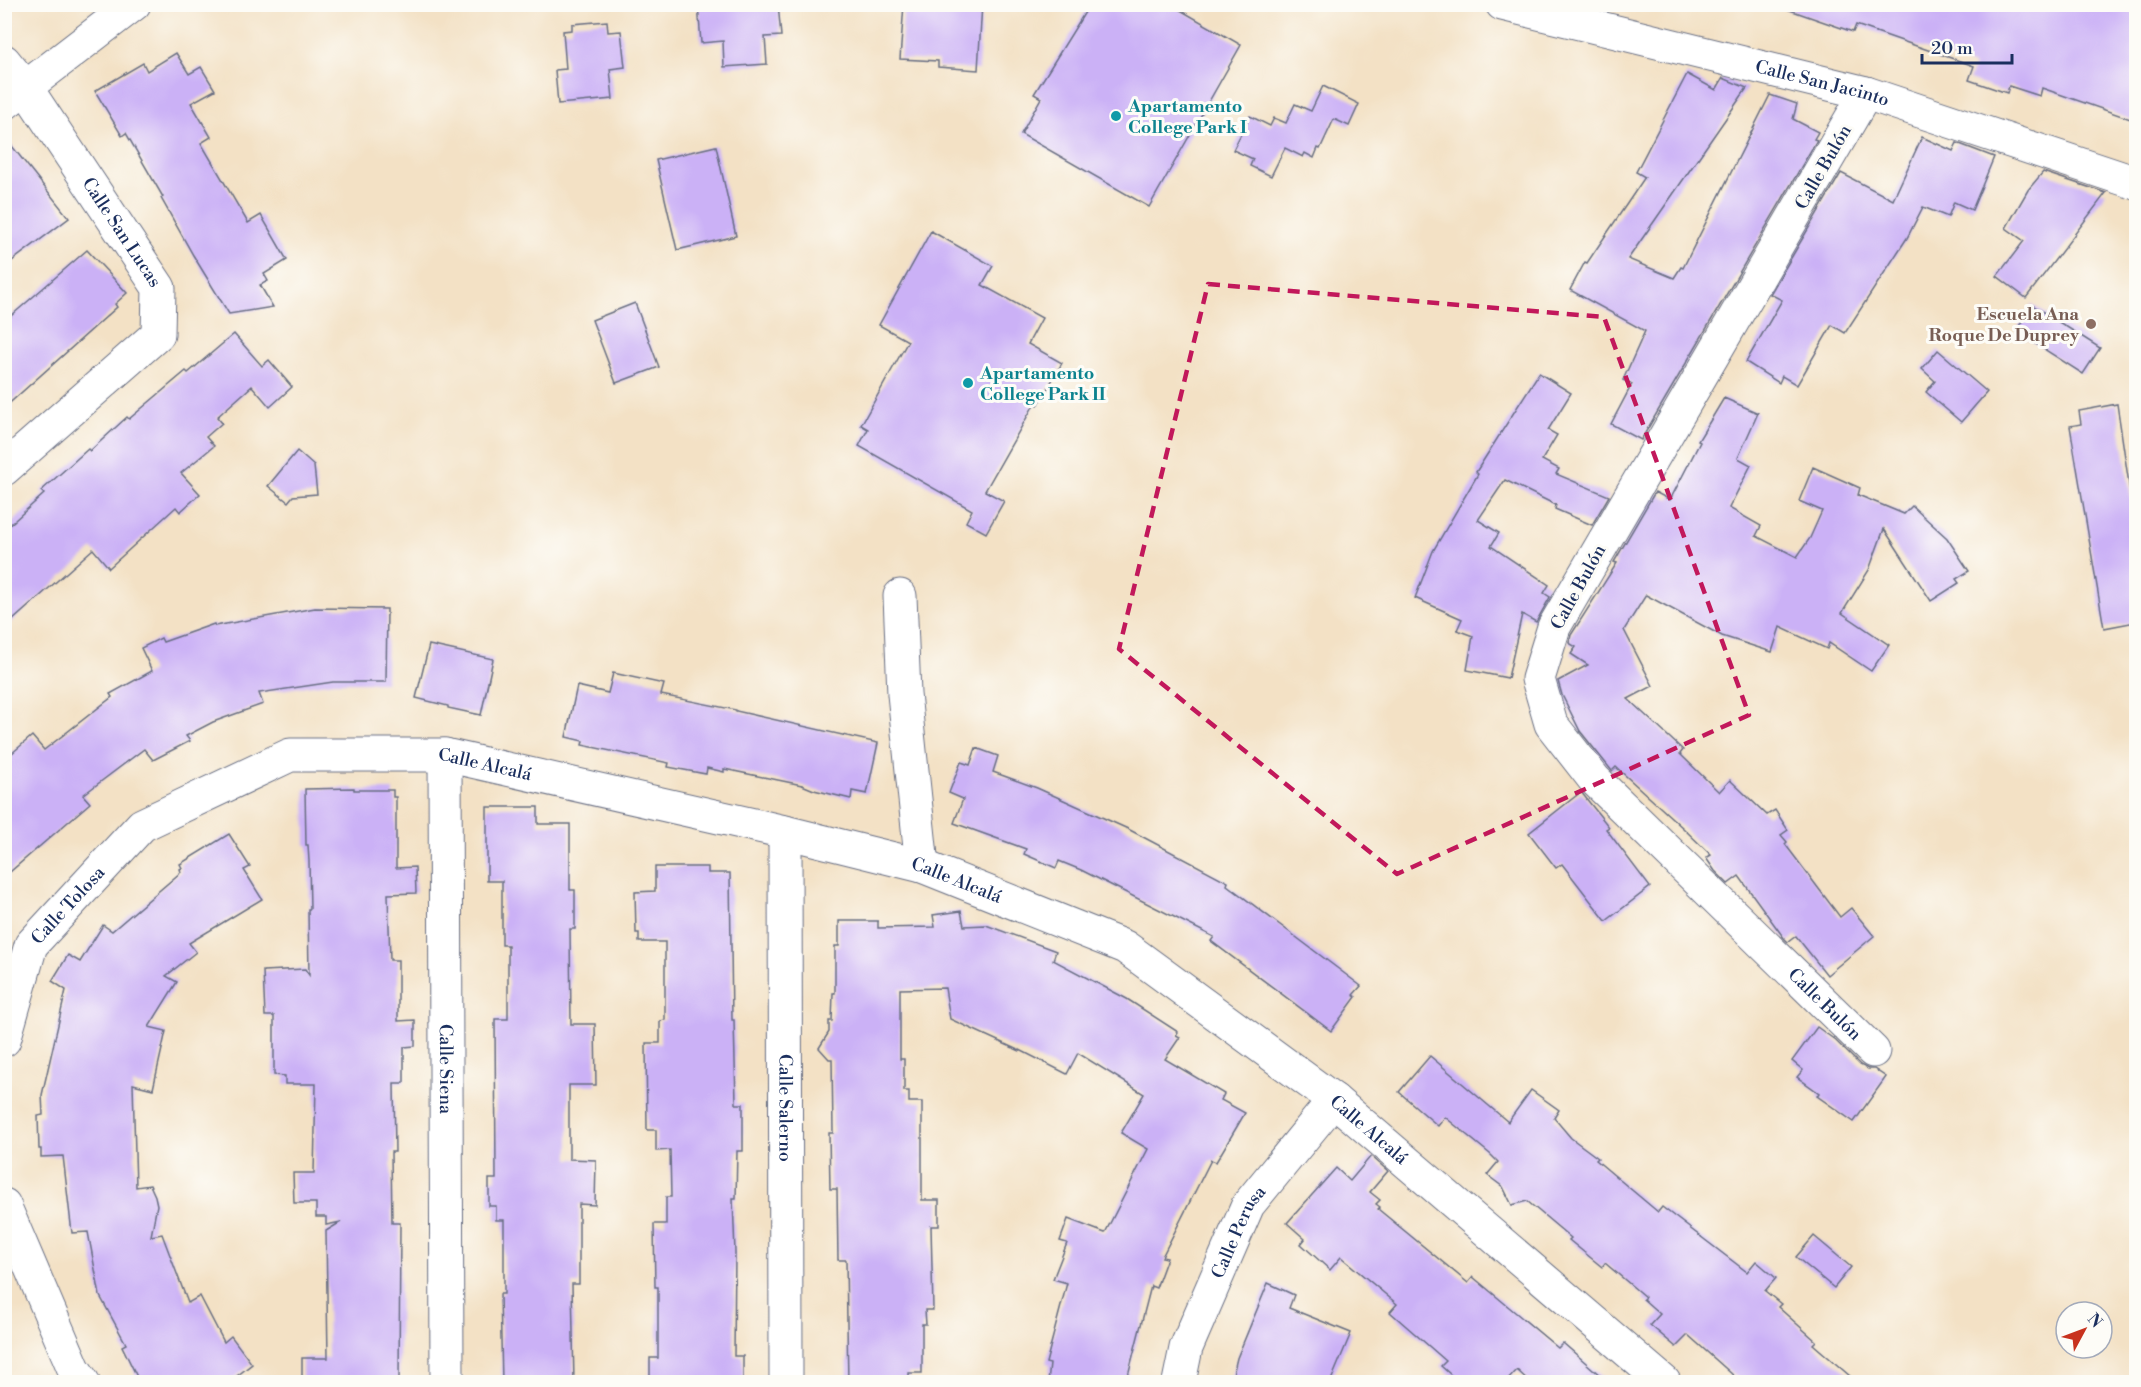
<svg xmlns="http://www.w3.org/2000/svg" width="2141" height="1387" viewBox="0 0 2141 1387" font-family="'Libre Bodoni',serif">
<style>
.building{fill:#cbb1f6}
.lines{fill:none;stroke-linecap:round;stroke-linejoin:round}
.minor-casing{stroke:#676d82;stroke-width:35}
.minor{stroke:#fff;stroke-width:33}
.marked{fill:none;stroke:#c2185b;stroke-width:4.5;stroke-dasharray:12 8;stroke-linejoin:round}
.culture-dot{fill:#0f9aa8;stroke:#fdfcf7;stroke-width:2}
.education-dot{fill:#8d6e63;stroke:#fdfcf7;stroke-width:2}
.labels{text-anchor:middle;stroke-width:6;stroke-linejoin:round;paint-order:stroke}
.street-label{font-size:18px;fill:#1b2f5e;stroke:#fdfcf7}
.culture-label{font-size:18px;font-weight:bold;fill:#0d838f;stroke:#fdfcf7;text-anchor:start}
.education-label{font-size:18px;font-weight:bold;fill:#785e54;stroke:#fdfcf7;text-anchor:end}
</style>
<rect width="100%" height="100%" fill="#fdfcf7"/>
<filter id="ink" filterUnits="userSpaceOnUse"><feTurbulence type="fractalNoise" baseFrequency=".0167" numOctaves="2"/><feDisplacementMap in="SourceGraphic" scale="12" xChannelSelector="R" yChannelSelector="G"/><feConvolveMatrix kernelMatrix="1 2 1 2 8 2 1 2 1" color-interpolation-filters="sRGB"/></filter>
<filter id="wash" filterUnits="userSpaceOnUse"><feTurbulence type="fractalNoise" baseFrequency=".008" numOctaves="4" result="noise"/><feDisplacementMap in="SourceGraphic" scale="24" xChannelSelector="R" yChannelSelector="G"/><feGaussianBlur stdDeviation="1.35" result="paint"/><feColorMatrix in="noise" values="0 0 0 0 0 0 0 0 0 0 0 0 0 0 0 0 0 1.4 0 .05"/><feComposite in="paint" operator="in"/></filter>
<g filter="url(#wash)">
<rect width="100%" height="100%" fill="#f3e1c5"/>
<g id="blocks">
<g class="building">
<path d="M698,4H778L781,36L765,37L767,64L724,67L723,41L701,43Z"/>
<path d="M904,4H982L978,70L938,67V61L900,59Z"/>
<path d="M1090,4H1170L1241,45L1149,207L1021,134L1041,98L1034,94Z"/>
<path d="M1785,4H2136V121L2042,88L2040,96L2009,86L2007,93L1969,80L1974,66L1856,25L1853,32L1784,8Z"/>
<path d="M607,21L608,32L621,31L625,67L610,69L613,99L558,104L555,70L566,69L563,31L572,30V24Z"/>
<path d="M176,53L189,74L201,67L215,90L191,103L211,137L201,143L248,223L261,215L287,260L264,274L268,281L260,285L273,307L229,314L193,255L161,198L163,197L126,133L122,136L95,91L143,63L147,71Z"/>
<path d="M1687,74L1716,90L1723,78L1747,88L1628,259L1674,278L1681,267L1683,268L1770,95L1797,104L1793,119L1818,132L1814,139L1817,140L1641,440L1611,424L1632,384L1623,380L1645,331L1570,290L1585,262L1587,263L1645,177L1636,172Z"/>
<path d="M1323,86L1359,104L1349,126L1334,119L1320,149L1318,148L1314,158L1305,153L1303,157L1285,148L1271,176L1250,166L1253,159L1233,150L1250,116L1270,126L1274,118L1286,123L1295,104L1311,111Z"/>
<path d="M4,136L69,218L4,267Z"/>
<path d="M1922,137L1953,151L1957,143L1994,157L1972,210L1954,202L1948,217L1923,207L1907,238L1845,333L1832,325L1797,385L1782,376L1779,383L1746,362L1782,300L1770,294L1841,173L1893,200Z"/>
<path d="M716,146L736,236L677,250L656,160Z"/>
<path d="M2043,172L2106,193L2026,298L1997,276L2024,241L2006,228L2028,190Z"/>
<path d="M931,231L993,266L982,285L1042,318L1028,344L1062,363L1038,405L1035,403L985,491L1004,501L986,533L966,522L972,510L859,446L868,429L861,425L908,341L879,325Z"/>
<path d="M87,250L127,293L115,304L117,307L4,408V322Z"/>
<path d="M635,303L659,367L616,383L592,320Z"/>
<path d="M2032,305L2100,348L2083,374L2016,331Z"/>
<path d="M234,334L262,366L269,360L292,387L270,407L252,386L217,417L222,423L206,437L214,446L181,473L200,494L180,512L176,507L109,568L93,549L4,628V530L44,494L41,491L88,449L90,451L127,417L129,419L186,371L188,373Z"/>
<path d="M1938,350L1987,392L1961,422L1926,392L1935,381L1922,369Z"/>
<path d="M1539,373L1571,393L1548,430L1557,435L1542,460L1559,469L1556,474L1609,496L1592,525L1555,509L1556,505L1505,480L1478,520L1499,533L1491,546L1549,585L1544,593L1550,597L1536,622L1522,614L1508,678L1467,670L1473,636L1457,630L1462,619L1415,598L1433,551L1478,474L1476,472Z"/>
<path d="M1724,398L1758,413L1738,458L1751,465L1729,508L1761,526L1756,536L1797,557L1810,538L1822,511L1799,501L1813,467L1860,488L1858,495L1904,514L1912,506L1947,538L1969,571L1956,579L1959,583L1931,601L1884,529L1869,570L1842,613L1889,645L1871,671L1829,643L1827,649L1780,627L1772,652L1722,636L1646,595L1624,630L1653,686L1628,699L1683,750L1680,754L1719,792L1730,780L1767,815L1775,810L1788,830L1781,835L1787,842L1785,844L1840,917L1851,908L1874,936L1827,975L1796,936L1788,942L1784,938L1739,876L1728,884L1715,871L1706,858L1711,855L1683,828L1616,767L1612,771L1580,731L1562,695L1558,681L1588,665L1571,654L1576,647L1569,643L1571,635L1617,563L1614,562L1655,492L1670,500L1700,442L1698,441Z"/>
<path d="M2117,404L2136,531V622L2104,628L2070,426L2081,424L2079,411Z"/>
<path d="M297,451L314,466L317,494L293,496L288,502L268,486Z"/>
<path d="M315,608L387,609L386,682H333L259,693L263,704L213,722L186,736L190,741L153,760L144,749L83,795L90,803L4,877V760L32,736L44,750L112,697L110,694L152,671L141,648L161,638L163,642L214,624L215,626Z"/>
<path d="M429,645L493,659L481,715L448,708V706L416,698Z"/>
<path d="M613,673L664,684L661,695L736,710V711L878,743L867,794L852,791L851,799L814,790L802,785L724,769V772L707,768L706,774L668,767L669,763L582,745L583,741L566,737L577,686L608,693Z"/>
<path d="M976,748L998,756L993,772L1037,788L1128,829L1228,882L1227,885L1361,986L1353,995L1356,997L1331,1031L1211,941L1214,937L1081,870L1059,861L1056,868L1024,854L1026,849L954,823L963,799L949,793L961,762L970,765Z"/>
<path d="M354,788V790H393V797H396V868L415,867L416,893L388,894L390,960H398V1021L415,1020V1046L404,1047V1083H394L395,1152H391L392,1223H400L399,1383H302V1358H328L326,1231L341,1222L326,1225V1217H316V1203H294L293,1173H314L316,1084H285V1076L274,1075V1016H265L263,971L305,969L309,975L308,909H310L309,861L308,845H306L305,789Z"/>
<path d="M1581,792L1609,827L1606,829L1650,887L1606,921L1562,864L1556,868L1529,833Z"/>
<path d="M487,807H538V824H570V890H575V929H570L571,1024H595L596,1085H569V1159L596,1160L595,1205L579,1204V1284H572L574,1383H502L500,1294H504V1220H496V1206H489V1179H496L495,1019H508V945H502V881H487Z"/>
<path d="M229,834L250,867L244,870L262,899L189,943L196,952L166,976L177,982L149,1027L166,1031L153,1089L133,1084L136,1187L150,1185L155,1196L157,1205L151,1236L162,1234L188,1303L200,1296L224,1342L231,1336L252,1364L228,1383H140L122,1346L126,1344L100,1296L88,1232L72,1233L63,1156L41,1157V1149H39L38,1116L43,1115L42,1095L66,990L52,981L68,955L80,962L103,925L112,931L181,872L180,869L182,868L180,864Z"/>
<path d="M655,867H708V873H730L732,1020H734L736,1104H743V1151H737L736,1199H733L735,1253L734,1356H743V1383L650,1382V1358H658V1287H655L654,1224H666V1197H671L670,1150L656,1151V1130H647L646,1043H660V1021L665,1020V942H639V933H636L635,892L655,891Z"/>
<path d="M961,911L964,926L986,925L1056,951L1053,960L1127,999L1178,1032L1176,1035L1180,1037L1165,1059L1224,1094L1221,1100L1245,1113L1216,1162L1211,1160L1162,1257L1167,1258L1156,1288L1151,1286L1126,1383H1048L1050,1364L1046,1363L1067,1283L1053,1279L1067,1243L1060,1241L1068,1219L1105,1233L1148,1149L1121,1133L1144,1094L1078,1053L1067,1074L1020,1050V1051L950,1019L945,988L900,989V1059H904V1091H909V1102H922V1200H939V1226H931L933,1310H925L926,1324H922V1373H909V1383H848L846,1260H838L837,1189H830L829,1133H833L832,1059H829L819,1048L829,1032V1021H832L833,993H835V946H839V921H878V928L935,927L933,915Z"/>
<path d="M1817,1027L1835,1040L1860,1065L1868,1069H1874L1886,1077L1854,1122L1817,1096L1819,1093L1797,1077L1803,1070L1792,1061Z"/>
<path d="M1430,1056L1508,1122L1531,1090L1559,1110L1554,1118L1571,1138L1598,1158L1596,1160L1658,1212L1662,1207L1747,1272L1756,1261L1776,1278L1765,1291L1781,1304L1778,1307L1816,1341L1813,1344L1858,1383H1742L1688,1335L1676,1347L1650,1325L1660,1314L1643,1299L1645,1297L1605,1263L1602,1267L1569,1240L1571,1238L1527,1201L1512,1205L1503,1187L1487,1175L1498,1162L1490,1154L1445,1117L1438,1126L1399,1092Z"/>
<path d="M1371,1156L1388,1171L1370,1192L1380,1200L1376,1204L1380,1207L1378,1209L1468,1283L1473,1277L1558,1348L1563,1343L1609,1383H1531L1517,1370L1505,1383H1460L1441,1366L1446,1361L1390,1312L1397,1304L1341,1257L1330,1270L1301,1244L1305,1239L1287,1223L1336,1168L1350,1181Z"/>
<path d="M1814,1236L1851,1267L1834,1288L1796,1257Z"/>
<path d="M1268,1283L1294,1295L1289,1308L1351,1333L1330,1383H1231L1237,1358Z"/>
</g>
</g>
</g>
<g filter="url(#ink)">
<use href="#blocks" fill-opacity="0" stroke="#676d82" stroke-width="1.5"/>
<g class="lines">
<defs>
<g id="minor">
<path id="s1" d="M1502,4L1866,93L2136,183"/>
<path id="s2" d="M4,61L26,88L159,288L158,334L4,469"/>
<path id="s3" d="M1866,93L1554,627L1538,679L1551,724L1594,779L1873,1051"/>
<path d="M4,104L134,4"/>
<path d="M900,596L904,694L922,866"/>
<path id="s4" d="M445,755L447,1382"/>
<path id="s5" d="M785,832L786,1382"/>
<path id="s6" d="M4,1040L31,945L142,825L290,755H445L785,832L922,866L1125,947L1334,1100L1664,1382"/>
<path d="M4,1205L74,1369L83,1382"/>
<path id="s7" d="M1179,1382L1186,1348L1248,1205L1334,1100"/>
</g>
</defs>
<use href="#minor" class="minor-casing"/>
<use href="#minor" class="minor"/>
</g>
</g>
<path class="marked" d="M1208,284L1604,317L1749,715L1397,874L1119,649Z"/>
<g class="culture-dot">
<circle cx="1116" cy="116" r="6"/>
<circle cx="968" cy="383" r="6"/>
</g>
<circle class="education-dot" cx="2091" cy="324" r="6"/>
<g class="labels">
<g class="street-label">
<text dy="6" stroke="none"><textPath href="#s1" startOffset="330">Calle San Jacinto</textPath></text>
<text transform="translate(1823 167) rotate(-60)" y="6">Calle Bulón</text>
<text dy="6" stroke="none"><textPath href="#s2" startOffset="208">Calle San Lucas</textPath></text>
<text transform="translate(1578 587) rotate(-61)" y="6">Calle Bulón</text>
<text dy="6" stroke="none"><textPath href="#s6" startOffset="622">Calle Alcalá</textPath></text>
<text dy="6" stroke="none"><textPath href="#s6" startOffset="1108">Calle Alcalá</textPath></text>
<text dy="6" stroke="none"><textPath href="#s6" startOffset="153">Calle Tolosa</textPath></text>
<text dy="6" stroke="none"><textPath href="#s3" startOffset="1112">Calle Bulón</textPath></text>
<text dy="6" stroke="none"><textPath href="#s4" startOffset="314">Calle Siena</textPath></text>
<text dy="6" stroke="none"><textPath href="#s5" startOffset="276">Calle Salerno</textPath></text>
<text dy="6" stroke="none"><textPath href="#s6" startOffset="1594">Calle Alcalá</textPath></text>
<text dy="6" stroke="none"><textPath href="#s7" startOffset="162">Calle Perusa</textPath></text>
</g>
<g class="culture-label">
<text x="1128" y="112">Apartamento<tspan x="1128" dy="21">College Park I</tspan></text>
<text x="980" y="379">Apartamento<tspan x="980" dy="21">College Park II</tspan></text>
</g>
<g class="education-label">
<text x="2079" y="320">Escuela Ana<tspan x="2079" dy="21">Roque De Duprey</tspan></text>
</g>
</g>
<rect width="2141" height="1387" fill="none" stroke="#fdfcf7" stroke-width="24"/>
<g transform="translate(2084 1330) rotate(49)"><circle r="28" fill="#fdfcf7" stroke="#a3aaba" stroke-width="1.5"/>
<path d="M0-4.5L10 22L0 15L-10 22Z" fill="#c8321e"/>
<text y="-9" font-size="16" font-weight="bold" text-anchor="middle" fill="#1b2f5e">N</text>
</g>
<path d="M1922 54v9h90v-9" fill="none" stroke="#1b2f5e" stroke-width="3"/>
<text x="1931" y="54" font-size="18" fill="#1b2f5e" stroke="#fdfcf7" stroke-width="4.5" paint-order="stroke">20 m</text>
</svg>
